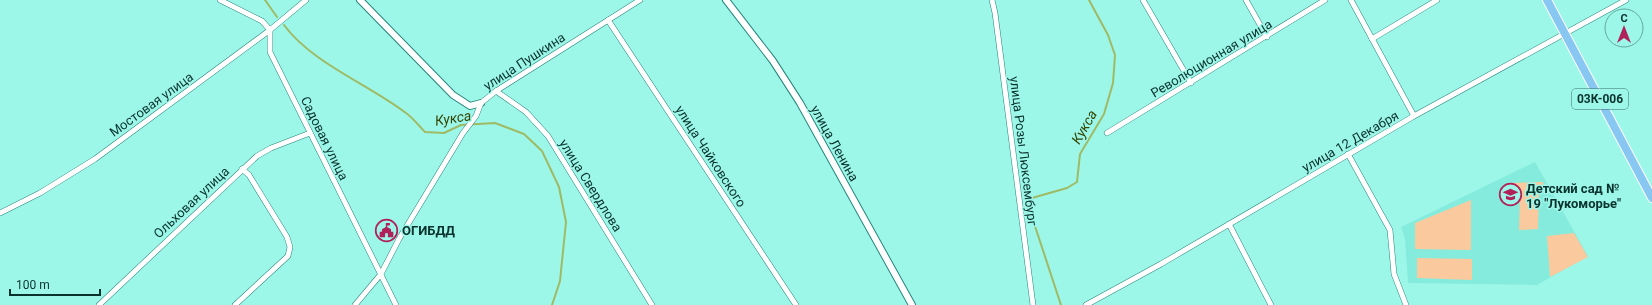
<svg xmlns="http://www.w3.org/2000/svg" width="1652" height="305" viewBox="0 0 1652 305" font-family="Roboto,sans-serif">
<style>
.built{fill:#85ebdc}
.green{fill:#fac99d}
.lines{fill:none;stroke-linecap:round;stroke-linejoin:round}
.stream{stroke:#9fba65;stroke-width:2}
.minor-casing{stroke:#25867b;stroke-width:6}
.tertiary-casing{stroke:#25867b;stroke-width:8}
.primary-casing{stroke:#fff;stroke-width:10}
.minor{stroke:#fff;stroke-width:5}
.tertiary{stroke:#fff;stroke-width:6}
.primary{stroke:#88c7f2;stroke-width:8}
.labels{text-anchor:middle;stroke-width:3;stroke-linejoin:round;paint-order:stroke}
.shield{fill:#9df7e9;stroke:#366d65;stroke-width:1}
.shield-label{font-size:12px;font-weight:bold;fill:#0a322d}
.street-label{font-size:13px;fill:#0a322d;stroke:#9df7e9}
.poi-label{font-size:13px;font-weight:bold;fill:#0a322d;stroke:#9df7e9;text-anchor:start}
.water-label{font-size:14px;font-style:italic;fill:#344402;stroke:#9df7e9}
</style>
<rect width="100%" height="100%" fill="#9df7e9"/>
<path class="built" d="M1535,162L1588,256L1537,285L1408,283L1405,239L1401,227Z"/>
<g class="green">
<path d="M1543,182V192L1539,193L1538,229L1519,230L1520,194H1507L1508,183Z"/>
<path d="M1471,200V250L1415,249V223Z"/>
<path d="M1574,233L1588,257L1550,277L1547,236Z"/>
<path d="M1417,258L1472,259V280L1417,278Z"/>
</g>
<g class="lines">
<g class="stream">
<path d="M265,0L277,17"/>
<path d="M284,25C312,63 368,84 406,113C413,118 419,126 425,132L444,133L461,125L495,123L524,134L542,151L559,187L566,222L560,281L552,305"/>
<path d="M1061,305L1029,208L1032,198L1067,188L1077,182L1080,154L1104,114L1113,83L1115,55L1108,35L1089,0"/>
</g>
<defs>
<g id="minor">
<path d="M220,0L262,21L270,30V52L396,305"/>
<path d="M992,0L995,13L1033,305"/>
<path d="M1143,0L1191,83"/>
<path d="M1246,0L1267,37"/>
<path d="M1351,0L1414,116"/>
<path d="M608,20L796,305"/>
<path d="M1372,39L1437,0"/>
<path d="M496,91L526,112L548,136L652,305"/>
<path d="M1107,133L1325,0"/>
<path d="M1348,154L1390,230L1394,274L1406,305"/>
<path d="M0,213L40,193L95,159L270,30L306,0"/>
<path d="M1229,224L1271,305"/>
<path d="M99,305L257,156L271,148L310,133"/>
<path d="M235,305L288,256L290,247L287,237L249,175L242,169"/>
<path d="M355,305L381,274L399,239L463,133L476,116L481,103L496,91L640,0"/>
<path d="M1086,305L1161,264L1414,116L1626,0"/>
</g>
<g id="tertiary">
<path d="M360,0L453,95L470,106L481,103"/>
<path d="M726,0L773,61L800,103L912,305"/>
</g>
<path id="primary" d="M1547,0L1652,198"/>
</defs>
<use href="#minor" class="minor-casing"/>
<use href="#tertiary" class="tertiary-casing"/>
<use href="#primary" class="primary-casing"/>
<use href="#minor" class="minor"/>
<use href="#tertiary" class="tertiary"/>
<use href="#primary" class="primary"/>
</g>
<defs>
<symbol id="school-ring" viewBox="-11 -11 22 22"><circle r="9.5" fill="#9df7e9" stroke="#b02159" stroke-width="1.5"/><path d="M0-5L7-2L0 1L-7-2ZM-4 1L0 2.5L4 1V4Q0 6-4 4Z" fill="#b02159"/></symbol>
<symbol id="civic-ring" viewBox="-11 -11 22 22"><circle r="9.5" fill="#9df7e9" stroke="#b02159" stroke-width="1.5"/><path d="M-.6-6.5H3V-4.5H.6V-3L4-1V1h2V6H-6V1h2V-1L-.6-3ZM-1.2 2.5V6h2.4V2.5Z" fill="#b02159"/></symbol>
</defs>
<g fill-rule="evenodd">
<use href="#school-ring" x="1498" y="182" width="25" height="25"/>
<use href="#civic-ring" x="374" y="218" width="25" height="25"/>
</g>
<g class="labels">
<rect class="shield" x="1572" y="89" width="56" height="20" rx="3"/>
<g class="shield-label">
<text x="1600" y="103">03К-006</text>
</g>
<g class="street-label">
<text transform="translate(1211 58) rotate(-31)" y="5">Революционная улица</text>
<text transform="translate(524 61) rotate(-33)" y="5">улица Пушкина</text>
<text transform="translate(151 104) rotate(-36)" y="5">Мостовая улица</text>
<text transform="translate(325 138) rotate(64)" y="5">Садовая улица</text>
<text transform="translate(1350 141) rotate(-30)" y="5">улица 12 Декабря</text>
<text transform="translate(835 143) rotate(61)" y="5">улица Ленина</text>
<text transform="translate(1024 151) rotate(83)" y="5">улица Розы Люксембург</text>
<text transform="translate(711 156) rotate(57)" y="5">улица Чайковского</text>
<text transform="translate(591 185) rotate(58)" y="5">улица Свердлова</text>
<text transform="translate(191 202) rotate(-43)" y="5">Ольховая улица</text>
</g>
<g class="poi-label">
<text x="1526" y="193">Детский сад №<tspan x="1526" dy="15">19 "Лукоморье"</tspan></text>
<text x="402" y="235">ОГИБДД</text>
</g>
<g class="water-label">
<text transform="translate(453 118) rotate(-9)" y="5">Кукса</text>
<text transform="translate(1084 127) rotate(-60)" y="5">Кукса</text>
</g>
</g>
<g transform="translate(1624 28)"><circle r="19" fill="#9df7e9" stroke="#62a89e"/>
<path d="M0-3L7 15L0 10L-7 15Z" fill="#b02159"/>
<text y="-6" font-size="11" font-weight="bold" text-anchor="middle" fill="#0a322d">С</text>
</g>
<path d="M10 289v6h90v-6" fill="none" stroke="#0a322d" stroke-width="2"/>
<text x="16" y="289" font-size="12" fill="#0a322d" stroke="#9df7e9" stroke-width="3" paint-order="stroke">100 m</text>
</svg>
